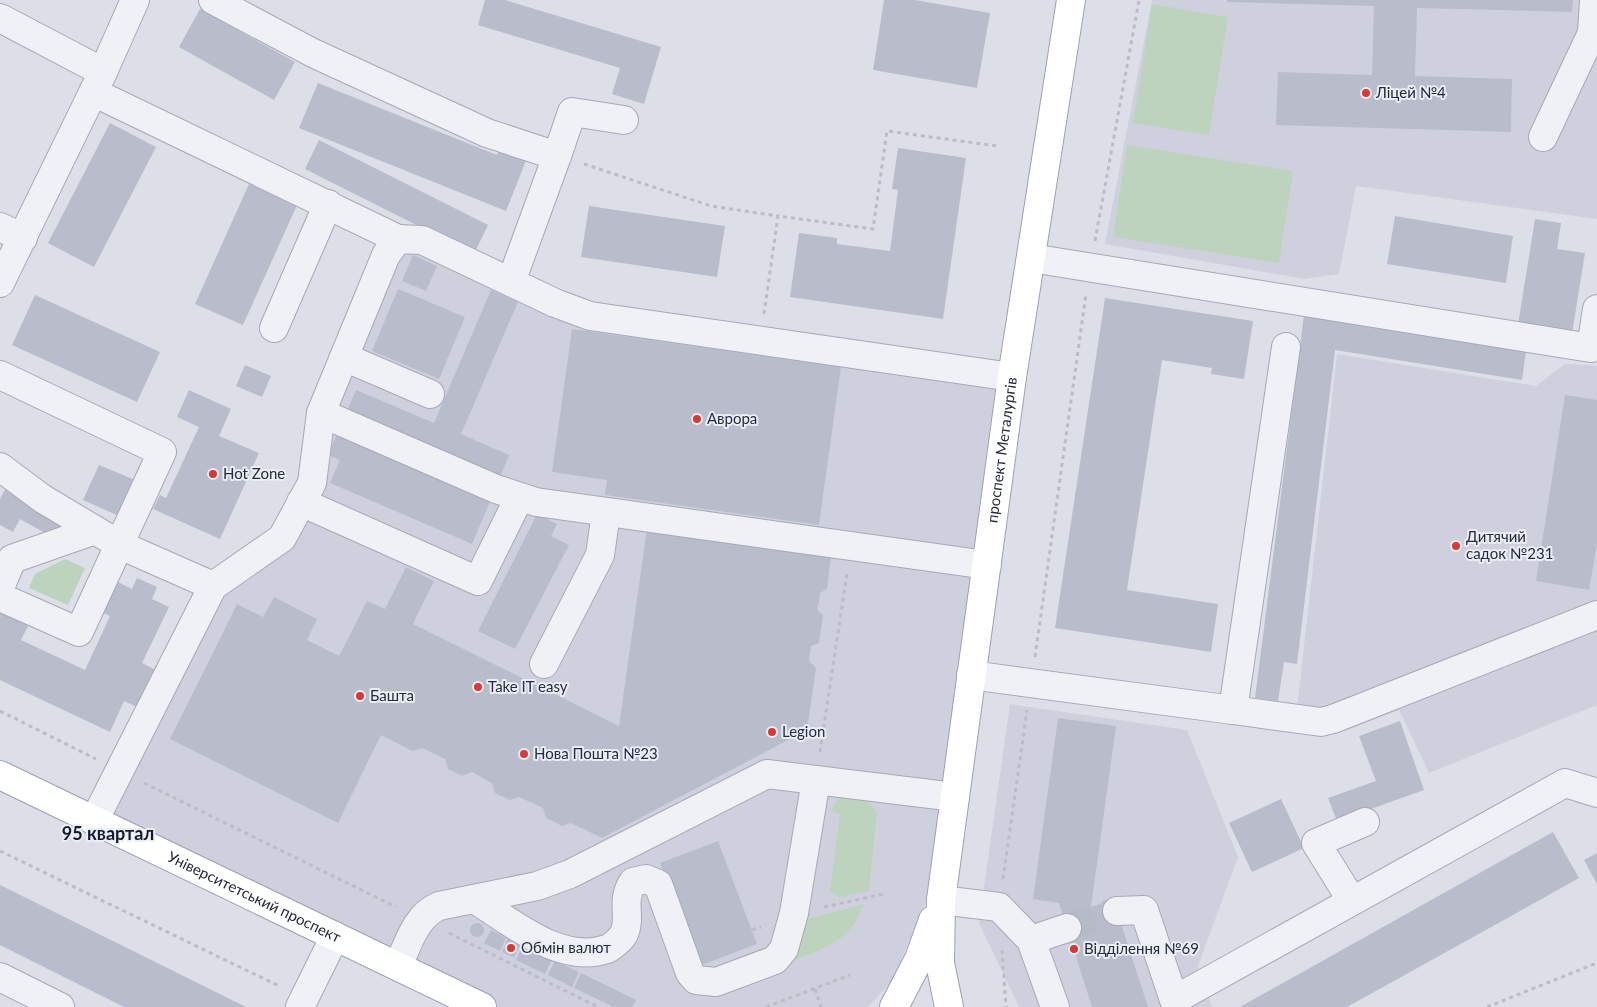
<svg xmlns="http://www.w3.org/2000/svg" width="1597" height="1007" viewBox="0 0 1597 1007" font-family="Lato,sans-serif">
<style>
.built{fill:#ced1dd}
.green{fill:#bed3bd}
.building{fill:#b9bdcb}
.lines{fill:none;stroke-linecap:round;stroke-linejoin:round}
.minor-tunnel{stroke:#b7bbc6;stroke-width:28;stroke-dasharray:28 14;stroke-linecap:butt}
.minor-casing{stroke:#a5a9b6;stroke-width:30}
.major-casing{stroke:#9ba0b5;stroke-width:30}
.path{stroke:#babdc7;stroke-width:3;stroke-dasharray:4 4;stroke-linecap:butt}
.minor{stroke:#eff1f6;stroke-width:28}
.major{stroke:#fff;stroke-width:28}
.poi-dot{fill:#da3834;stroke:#eceef6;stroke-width:2}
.labels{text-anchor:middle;stroke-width:4;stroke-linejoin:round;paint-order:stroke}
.poi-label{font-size:15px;fill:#252a40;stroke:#eceef6;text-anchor:start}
.street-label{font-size:15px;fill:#252a40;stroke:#eceef6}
.quarter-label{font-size:18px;font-weight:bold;fill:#171b30;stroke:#eceef6}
</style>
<rect width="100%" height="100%" fill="#dcdfe8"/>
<g class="built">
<path d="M1152,0H1597V219L1356,186L1339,274L1304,279L1105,244Z"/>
<path d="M398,239L555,303L1012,377L949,838L924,907L892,981L868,1007H482L94,821L213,586L282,538L313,475Z"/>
<path d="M1337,354L1536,386L1565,364L1597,366V705L1429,773L1399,710L1347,730L1295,726Z"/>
<path d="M1010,704L1187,730L1238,857L1198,966L1212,1007H1019L979,923Z"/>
</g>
<g class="green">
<path d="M1152,4L1228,17L1209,135L1133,123Z"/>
<path d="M1127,145L1293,171L1279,263L1113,237Z"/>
<path d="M65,559L85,568L68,605L29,588L35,574Z"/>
<path d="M845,796C860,798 868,800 877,812L869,891L839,897L830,891L840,814L831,811L838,799Z"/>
<path d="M864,904C849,942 832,943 797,960L793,949L800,921Z"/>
</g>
<g class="building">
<path d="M485,0H505L661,47L644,104L612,94L620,68L478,25Z"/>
<path d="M884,0H915L990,13L977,88L873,70Z"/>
<path d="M1227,0H1573L1572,12L1417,8L1415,76L1512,79L1511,132L1276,125L1278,72L1372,75L1374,6L1227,2Z"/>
<path d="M200,9L295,62L274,100L179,47Z"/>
<path d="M318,83L497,155L499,147L527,158L506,211L299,128Z"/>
<path d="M110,123L156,147L94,267L48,243Z"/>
<path d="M319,140L488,225L474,254L305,169Z"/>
<path d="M898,148L966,158L943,319L790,297L799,233L837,238V244L890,251L898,190L892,189Z"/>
<path d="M249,184L297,205L243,325L195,304Z"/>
<path d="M589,206L725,226L717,277L581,257Z"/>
<path d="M1395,216L1513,236L1506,283L1387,264Z"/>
<path d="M1535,219L1561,223L1557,249L1585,253L1572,334L1518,325Z"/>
<path d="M413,255L437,266L426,291L402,281Z"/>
<path d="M398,289L465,317L439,379L372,351Z"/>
<path d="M491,290L518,302L461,434L509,455L499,480L345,415L356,390L434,423Z"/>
<path d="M35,295L160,352L137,402L12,345Z"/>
<path d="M1105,298L1253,321L1244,379L1211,374L1212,368L1162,360L1127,590L1218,604L1211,652L1055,628Z"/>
<path d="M1304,315L1526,351L1522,380L1335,350L1297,664L1284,662L1278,701L1255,698Z"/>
<path d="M572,329L841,367L819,525L605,495L607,480L552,472Z"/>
<path d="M245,365L271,376L262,397L236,386Z"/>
<path d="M189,390L231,409L219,436L259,453L220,539L153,509L160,495L166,498L199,427L177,417Z"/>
<path d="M1565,395L1597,400V544L1589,590L1536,581Z"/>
<path d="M338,432L492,497L472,544L330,483L340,460L328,455Z"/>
<path d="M99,465L135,480L119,516L83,500Z"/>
<path d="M7,486L65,517L54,538L20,519L13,532L0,525V499Z"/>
<path d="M537,514L557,524L551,536L569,545L515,649L478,631Z"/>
<path d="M647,529L831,556L827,589L820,593L819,602L817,610L823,615L819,643L811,646L809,661L816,668L807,730L602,838L571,823L562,826L546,818L543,808L519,797L510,800L495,793L492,783L472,772L462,776L448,769L445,759L422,748L412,751L381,735L338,823L170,739L237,604L263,617L274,597L317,619L307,640L339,656L367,601L385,609L406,567L434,581L413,624L619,726Z"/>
<path d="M137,578L157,587L152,599L169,607L142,663L162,673L144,710L124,701L110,732L0,680V612L28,626L21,640L85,670L110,616L99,611L114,580L132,589Z"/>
<path d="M1058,718L1116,726L1091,907L1113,899L1148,1007H1092L1059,903L1033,899Z"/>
<path d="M1400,721L1424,790L1337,821L1328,798L1376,781L1359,736Z"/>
<path d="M1281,799L1304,848L1252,872L1229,823Z"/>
<path d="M1553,832L1579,878L1538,901L1347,1007H1240Z"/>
<path d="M718,841L757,944L699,966L660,863Z"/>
<path d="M1597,853V884L1584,860Z"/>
<path d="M0,885L246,1007H124L0,945Z"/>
<circle cx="477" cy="930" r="7"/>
<path d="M491,930L506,938L500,951L484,943Z"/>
<path d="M508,938L521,944L514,958L502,952Z"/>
<path d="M523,945L552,959L545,974L516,960Z"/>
<path d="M555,961L579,972L572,987L548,975Z"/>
<path d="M581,973L636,1000L632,1007H614L574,988Z"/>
</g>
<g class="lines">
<path class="minor-tunnel" d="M1067,928L1117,911"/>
<defs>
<g id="minor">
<path d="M213,0L313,53L487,133L557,156L511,282"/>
<path d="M0,18L103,72"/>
<path d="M93,92L398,239"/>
<path d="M1543,137L1592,33L1594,0"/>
<path d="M557,156L572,112L624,120"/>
<path d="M0,227L23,238"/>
<path d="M1031,258L1591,348L1597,309"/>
<path d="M0,283L103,72L135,0"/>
<path d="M274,328L328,204"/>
<path d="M344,357L430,394"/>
<path d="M0,375L162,452L79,632L0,597"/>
<path d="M321,413L496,489L536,502L987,565"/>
<path d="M0,467L43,499L120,545L213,586"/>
<path d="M301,502L478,581L519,498"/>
<path d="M0,588L12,559L95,530"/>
<path d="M544,664L600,555L606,513"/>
<path d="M971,675L1233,710L1286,347"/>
<path d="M1233,710L1321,722L1333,719L1597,615"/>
<path d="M94,821L213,586L282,538L312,483L321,413L386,255L398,239L422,240L555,303L590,316L1012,377"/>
<path d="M474,899C512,922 560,965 607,949C612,947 621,939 624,934C632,915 620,902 633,882L646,879L658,884L690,973L696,980L716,982L775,960L784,949L794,913L816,780"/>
<path d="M941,900L999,907L1031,940L1055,1007"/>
<path d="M1352,901L1316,843L1365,822"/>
<path d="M1117,911L1144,910L1174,1000L1565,783L1597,793"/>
<path d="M1031,940L1067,928"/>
<path d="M398,966C408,945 415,916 439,906L537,886L570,874L767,774L955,797"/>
<path d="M0,977L60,1007"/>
<path d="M300,1007L335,936"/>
</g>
<g id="major">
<path id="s1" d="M0,775L482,1007"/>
<path d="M894,1007L919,959L933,920"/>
<path id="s2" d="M949,1007L940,963L941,900L1012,377L1071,0"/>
</g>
</defs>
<use href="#minor" class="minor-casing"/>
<use href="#major" class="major-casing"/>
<g class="path">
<path d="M584,164L711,206L778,216"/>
<path d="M1095,241L1139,0"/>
<path d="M764,314L778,216L873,229L887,131L997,146"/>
<path d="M1035,657L1086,294"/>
<path d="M0,711L96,759"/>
<path d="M820,752L847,573"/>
<path d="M144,783L396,907"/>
<path d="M0,851L281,987"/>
<path d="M1003,879L1027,710"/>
<path d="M824,907L884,894"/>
<path d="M752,930L761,927"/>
<path d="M449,933L598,1007"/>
<path d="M1002,950L1006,1007"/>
<path d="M815,989L821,1007"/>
<path d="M766,1007L850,975"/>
<path d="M1487,1007L1597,963"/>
</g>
<use href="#minor" class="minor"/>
<use href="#major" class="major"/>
</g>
<g class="poi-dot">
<circle cx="1366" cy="93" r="5"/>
<circle cx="697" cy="419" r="5"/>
<circle cx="213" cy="474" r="5"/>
<circle cx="1456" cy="546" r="5"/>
<circle cx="478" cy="687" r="5"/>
<circle cx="360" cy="696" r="5"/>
<circle cx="772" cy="732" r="5"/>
<circle cx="524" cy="754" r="5"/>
<circle cx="511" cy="948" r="5"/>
<circle cx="1074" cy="949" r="5"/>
</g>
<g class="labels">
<g class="poi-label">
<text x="1376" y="98">Ліцей №4</text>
<text x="707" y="424">Аврора</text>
<text x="223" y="479">Hot Zone</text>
<text x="1466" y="542">Дитячий<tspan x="1466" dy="17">садок №231</tspan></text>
<text x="488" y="692">Take IT easy</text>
<text x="370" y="701">Башта</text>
<text x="782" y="737">Legion</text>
<text x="534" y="759">Нова Пошта №23</text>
<text x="521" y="953">Обмін валют</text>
<text x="1084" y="954">Відділення №69</text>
</g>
<g class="street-label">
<text dy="5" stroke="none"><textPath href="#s2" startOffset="562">проспект Металургів</textPath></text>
<text dy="5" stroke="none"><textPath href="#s1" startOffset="282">Університетський проспект</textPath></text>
</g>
<g class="quarter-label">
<text x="108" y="840">95 квартал</text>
</g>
</g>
</svg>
